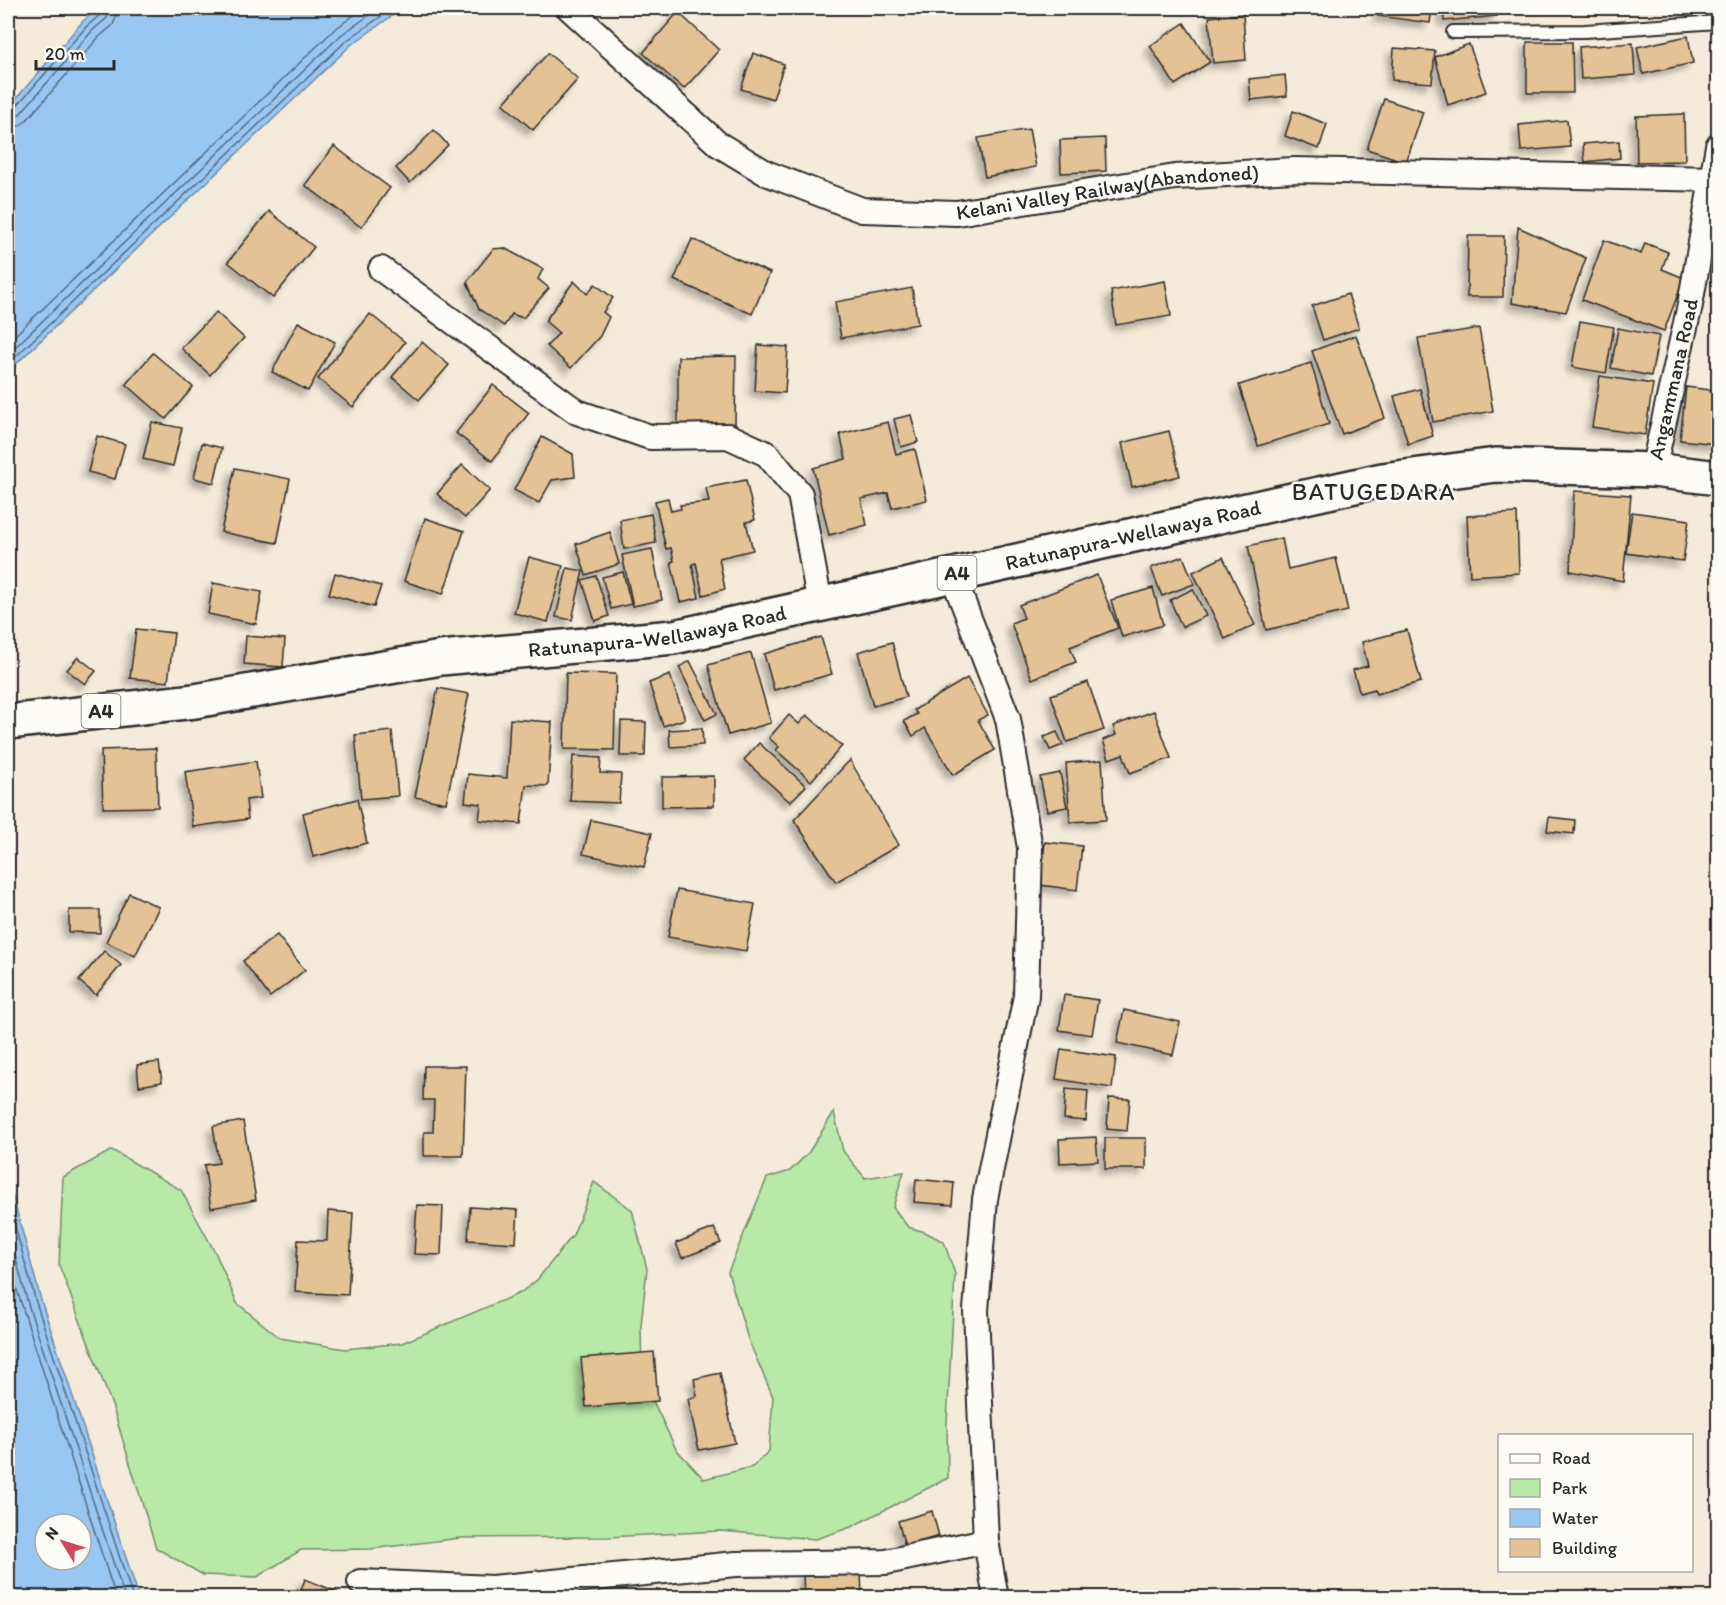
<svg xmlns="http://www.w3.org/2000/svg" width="1726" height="1605" viewBox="0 0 1726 1605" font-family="Itim,sans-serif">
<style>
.green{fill:#b8e9a9;stroke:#728a6a;stroke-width:1.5}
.water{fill:#99c7f4;stroke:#6d89a4;stroke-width:1.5;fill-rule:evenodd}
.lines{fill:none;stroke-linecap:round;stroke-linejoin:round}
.shore{stroke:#57697b;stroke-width:1.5}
.building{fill:#e3c295;stroke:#2b2b2b;stroke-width:1.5;filter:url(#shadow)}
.lane-casing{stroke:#2b2b2b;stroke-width:16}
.street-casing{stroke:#2b2b2b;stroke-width:28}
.highway-casing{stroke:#2b2b2b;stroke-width:38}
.lane{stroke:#fdfcf7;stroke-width:12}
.street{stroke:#fdfcf7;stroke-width:24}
.highway{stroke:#fdfcf7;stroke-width:33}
.labels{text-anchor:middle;stroke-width:5;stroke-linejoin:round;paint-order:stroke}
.shield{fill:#fdfcf7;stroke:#6a6a68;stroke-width:1.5}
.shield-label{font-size:20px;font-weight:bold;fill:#2b2b2b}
.street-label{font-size:21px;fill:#2b2b2b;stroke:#fdfcf7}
.quarter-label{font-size:24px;letter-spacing:1.5px;fill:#2b2b2b;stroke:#fdfcf7}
</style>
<defs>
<filter id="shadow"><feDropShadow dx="-5.5" dy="5.5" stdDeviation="3" flood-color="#0004"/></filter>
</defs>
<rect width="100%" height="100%" fill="#f5ebda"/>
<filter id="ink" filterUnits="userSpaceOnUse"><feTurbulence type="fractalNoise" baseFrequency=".0167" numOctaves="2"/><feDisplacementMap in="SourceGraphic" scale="12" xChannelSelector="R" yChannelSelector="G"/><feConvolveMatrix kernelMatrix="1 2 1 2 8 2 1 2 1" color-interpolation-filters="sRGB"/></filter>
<g filter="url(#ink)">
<path class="green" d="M834,1112L843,1151L865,1178L904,1172L893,1207L908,1227L925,1232L944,1242L955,1274L947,1424L948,1478L851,1527L816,1539L720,1531L608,1537L460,1538L371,1549L301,1550L257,1577L203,1575L156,1548L113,1408L59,1265L63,1177L112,1150L181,1190L216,1254L237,1303L280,1338L345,1349L402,1343L520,1293L537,1280L573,1235L594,1182L632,1210L647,1269L641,1325L642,1378L676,1449L704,1479L752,1467L769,1451L773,1397L748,1339L728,1272L767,1178L790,1171L809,1152Z"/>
<g class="water">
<path d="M99,8H403L351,45L15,365L8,388V108L83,21Z"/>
<path d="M8,1179L41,1300L139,1597H8ZM45,1524H81V1560H45Z"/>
</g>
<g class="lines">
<g class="shore">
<path d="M8,111L14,109L87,26L101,14L102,8"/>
<path d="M8,119L20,114L92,31L107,18L110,8"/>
<path d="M8,128L19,126L26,121L99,37L113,25L119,8"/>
<path d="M8,342L335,29L364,8"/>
<path d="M8,354L341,35L380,8"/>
<path d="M8,369L11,361L346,41L393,8"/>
<path d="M8,1201L36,1302L133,1598"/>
<path d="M8,1229L28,1304L125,1598"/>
<path d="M8,1262L116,1598"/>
</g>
</g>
<g class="building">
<path d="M1381,8H1432L1430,23L1378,16Z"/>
<path d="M1443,8H1496L1497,16L1444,21Z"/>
<path d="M678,12L719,50L684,89L643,53Z"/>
<path d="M1243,14L1246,60L1213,63L1209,17Z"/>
<path d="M1184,23L1210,62L1175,85L1150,46Z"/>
<path d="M1688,36L1693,63L1643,74L1637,47Z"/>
<path d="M1527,42H1572L1573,93H1527Z"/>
<path d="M1633,43L1635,75L1581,79L1579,47Z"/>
<path d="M1469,44L1486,92L1448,105L1435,57Z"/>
<path d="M1394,48L1435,51L1432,83L1392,80Z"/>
<path d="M548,53L578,79L533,130L503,104Z"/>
<path d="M753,53L784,64L773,99L741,89Z"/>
<path d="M1285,75L1287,96L1251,100L1249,79Z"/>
<path d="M1384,99L1423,112L1406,162L1367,149Z"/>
<path d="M1293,111L1327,124L1319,149L1285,136Z"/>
<path d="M1684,114L1685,161L1637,162L1636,116Z"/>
<path d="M1567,120L1570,147L1521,151L1519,125Z"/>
<path d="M1029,129L1036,167L985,177L978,138Z"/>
<path d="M434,130L448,145L410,183L396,168Z"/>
<path d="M1105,138L1106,171L1061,173L1060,140Z"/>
<path d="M1619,141L1620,158L1585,162L1583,144Z"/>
<path d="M334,146L390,188L361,227L305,185Z"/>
<path d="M269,211L314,247L273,298L228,262Z"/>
<path d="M1518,227L1586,258L1566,312L1512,303Z"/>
<path d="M1468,236H1504L1503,297H1467Z"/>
<path d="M692,239L770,273L752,314L674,280Z"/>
<path d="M1604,240L1641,254L1645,243L1668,252L1662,269L1684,278L1664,331L1582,300Z"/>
<path d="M504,248L543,269L538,279L549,288L523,318L512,314L504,326L479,309L467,282L493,249Z"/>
<path d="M574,281L587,294L595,284L613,298L603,312L609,317L600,336L571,368L547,346L559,333L545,321Z"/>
<path d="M1165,281L1171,316L1116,325L1111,291Z"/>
<path d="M912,288L918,324L841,338L835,302Z"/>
<path d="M1348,294L1359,328L1323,340L1312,306Z"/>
<path d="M216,312L244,338L210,375L181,348Z"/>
<path d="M370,314L405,342L353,407L318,379Z"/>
<path d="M1580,321L1614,327L1606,373L1572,367Z"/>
<path d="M298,322L335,342L308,391L272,372Z"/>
<path d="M1479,328L1493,411L1433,422L1418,338Z"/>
<path d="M1618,328L1659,336L1651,376L1611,368Z"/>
<path d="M1356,335L1385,418L1342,434L1312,351Z"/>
<path d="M422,342L449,365L419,400L392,377Z"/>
<path d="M758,345L788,347L785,393L755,391Z"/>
<path d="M153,353L193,387L166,419L126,384Z"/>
<path d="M736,356L735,425H678V357Z"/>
<path d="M1311,363L1329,424L1258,446L1239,385Z"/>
<path d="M1600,376L1653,384L1645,435L1592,427Z"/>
<path d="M493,385L529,413L492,461L456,433Z"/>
<path d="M1686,387L1718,391V444L1680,440Z"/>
<path d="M1420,389L1433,436L1408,444L1394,396Z"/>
<path d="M911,415L918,442L901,447L894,419Z"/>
<path d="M152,422L182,428L173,466L143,459Z"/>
<path d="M888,422L896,454L915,449L927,500L892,508L888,493L861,499L867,525L829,535L813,468L846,459L840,434Z"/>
<path d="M1169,431L1180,476L1132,487L1122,443Z"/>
<path d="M97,436L125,444L115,479L88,472Z"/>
<path d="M542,437L573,454L575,477L552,480L539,503L514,490Z"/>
<path d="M202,443L222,448L214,483L194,478Z"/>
<path d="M462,465L490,490L465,518L437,494Z"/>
<path d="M235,468L290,479L277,543L221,532Z"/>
<path d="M746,480L755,520L746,522L753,550L719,558L725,589L703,595L696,563L692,564L699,598L680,602L671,562L674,561L671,548L666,549L655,501L668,498L671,511L681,509L680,505L709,502L706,488Z"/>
<path d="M1574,491L1631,495L1623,581L1570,571Z"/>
<path d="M1632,512L1689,520L1683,561L1626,553Z"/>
<path d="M1517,513L1519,573L1470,576L1467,516Z"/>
<path d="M651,514L656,543L624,549L620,520Z"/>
<path d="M425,518L464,531L443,594L404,581Z"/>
<path d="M610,532L619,564L586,575L576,544Z"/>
<path d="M1282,538L1288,569L1336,558L1348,611L1266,630L1248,546Z"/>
<path d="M652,549L662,600L633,606L622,555Z"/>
<path d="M1183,556L1194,584L1162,596L1151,568Z"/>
<path d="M529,557L563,566L548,622L514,613Z"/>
<path d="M1223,557L1255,625L1225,639L1193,572Z"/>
<path d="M567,568L583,571L572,620L556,617Z"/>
<path d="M623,572L631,604L611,609L602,577Z"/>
<path d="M335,573L381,586L374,607L329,594Z"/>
<path d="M1097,575L1118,628L1070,647L1076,662L1032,679L1011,623L1024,618L1019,605Z"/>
<path d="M596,576L609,616L595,621L582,580Z"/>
<path d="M213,583L262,592L256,624L208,614Z"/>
<path d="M1153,588L1163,625L1122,637L1111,600Z"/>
<path d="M1193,589L1206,616L1182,627L1170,600Z"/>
<path d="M136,629L174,633L168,682L130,678Z"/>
<path d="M1407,630L1421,682L1376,694L1375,689L1360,693L1353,670L1368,666L1362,642Z"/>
<path d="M246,636L285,639L283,667L244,664Z"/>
<path d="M821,637L832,674L774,690L764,654Z"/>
<path d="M892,642L906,697L873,706L858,652Z"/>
<path d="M751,653L771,723L728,735L708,665Z"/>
<path d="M78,657L96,671L85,684L67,670Z"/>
<path d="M690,661L717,714L705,720L679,667Z"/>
<path d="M566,673L616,674L614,750L564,749Z"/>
<path d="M670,675L685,719L663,726L649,683Z"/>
<path d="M967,678L988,715L978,720L995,750L953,775L925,728L913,736L904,721L917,714L914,710Z"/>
<path d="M1088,682L1104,730L1067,742L1051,695Z"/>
<path d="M438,688L469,694L446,803L415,797Z"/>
<path d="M1154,711L1171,758L1130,773L1123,754L1109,759L1103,740L1116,735L1113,726Z"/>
<path d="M789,715L799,724L807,715L842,746L811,781L776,750L779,747L769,738Z"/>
<path d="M510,719L552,722L548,786L526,785L521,824L479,820L481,804L465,802L468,774L507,778Z"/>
<path d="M621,721L646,722L645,756H620Z"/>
<path d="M702,728L703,745L670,747L669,730Z"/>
<path d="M392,731L398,796L361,799L355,735Z"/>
<path d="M1057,732L1063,745L1050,750L1044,737Z"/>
<path d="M759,743L806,786L790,802L744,760Z"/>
<path d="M156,748L158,807L103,808L101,750Z"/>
<path d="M573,756L601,758L600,773L621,774L619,803L570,801Z"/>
<path d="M850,760L899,845L836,882L794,820Z"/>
<path d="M1102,760L1106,820L1070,822L1066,763Z"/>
<path d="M256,761L261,798L246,800L248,819L193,827L185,772Z"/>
<path d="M1060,773L1067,807L1047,811L1040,777Z"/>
<path d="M714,776V806L662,807V777Z"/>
<path d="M357,799L367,843L313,857L303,813Z"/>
<path d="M1549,817L1575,820L1574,834L1547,831Z"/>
<path d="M591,820L652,833L644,867L583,854Z"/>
<path d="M1045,842L1082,846L1077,890L1040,885Z"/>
<path d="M677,890L755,904L746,951L668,937Z"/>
<path d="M129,893L159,907L135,956L106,942Z"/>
<path d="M69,910H100V933L69,932Z"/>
<path d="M277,935L305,970L270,997L243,961Z"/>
<path d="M104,951L121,965L96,995L79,981Z"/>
<path d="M1064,995L1098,1000L1092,1035L1059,1030Z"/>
<path d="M1124,1010L1180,1022L1173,1055L1117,1043Z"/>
<path d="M1061,1049L1116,1057L1112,1088L1056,1079Z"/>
<path d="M159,1062L162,1082L139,1086L137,1065Z"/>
<path d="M424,1066H466L463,1156H424V1132H433L434,1100H423Z"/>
<path d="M1066,1089L1088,1091L1086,1121L1064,1119Z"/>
<path d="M1109,1098L1130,1099L1127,1131L1107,1129Z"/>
<path d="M243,1121L256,1200L211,1208L204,1165L219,1163L213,1126Z"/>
<path d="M1096,1137L1098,1161L1060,1163L1059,1139Z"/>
<rect x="1105" y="1138" width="41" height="31"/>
<path d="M916,1179L954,1183L952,1205L914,1202Z"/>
<path d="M417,1205L443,1206L441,1255L414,1254Z"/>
<path d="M470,1207L518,1210L516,1243L468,1240Z"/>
<path d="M328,1211L353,1213L348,1295L295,1292L298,1240L327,1241Z"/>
<path d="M714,1228L721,1243L682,1258L676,1243Z"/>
<path d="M654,1352L658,1401L586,1407L581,1358Z"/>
<path d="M720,1373L735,1443L699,1450L688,1399L697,1396L694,1379Z"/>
<path d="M932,1511L939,1536L905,1546L898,1521Z"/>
<path d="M861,1571L862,1598H804L803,1573Z"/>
<path d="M305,1579L337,1592L335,1598H298Z"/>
</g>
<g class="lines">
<defs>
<path id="lane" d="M1453,32L1585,31L1718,22"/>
<g id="street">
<path id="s1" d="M569,8L718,144L766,173L862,210L957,213L1175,177L1294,170L1714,179"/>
<path d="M381,269L577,412L650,437L728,436L767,454L800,494L820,605"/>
<path id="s2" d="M1653,470L1690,305L1718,146"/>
<path d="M952,574L1008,719L1030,848L1026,996L985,1199L976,1310L986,1541L996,1598"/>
<path d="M360,1582L492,1588L736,1564L886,1562L986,1541"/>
</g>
<g id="highway">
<path id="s3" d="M8,722L195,701L441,658L674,637L1382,480L1496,465L1653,470L1718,478"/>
</g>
</defs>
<use href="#lane" class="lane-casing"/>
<use href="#street" class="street-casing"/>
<use href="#highway" class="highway-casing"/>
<use href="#lane" class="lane"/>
<use href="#street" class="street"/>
<use href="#highway" class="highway"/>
</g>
</g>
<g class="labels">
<g class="shield">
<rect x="937.5" y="556" width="39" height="34" rx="4.5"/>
<rect x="81.5" y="694" width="39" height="34" rx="4.5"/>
</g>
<g class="shield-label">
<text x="957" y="580">A4</text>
<text x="101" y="718">A4</text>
</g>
<g class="street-label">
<text dy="7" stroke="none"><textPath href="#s1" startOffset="608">Kelani Valley Railway(Abandoned)</textPath></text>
<text dy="7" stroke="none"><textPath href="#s2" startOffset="93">Angammana Road</textPath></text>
<text dy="7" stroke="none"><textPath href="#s3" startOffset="1142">Ratunapura-Wellawaya Road</textPath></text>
<text dy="7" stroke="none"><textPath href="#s3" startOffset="656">Ratunapura-Wellawaya Road</textPath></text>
</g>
<g class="quarter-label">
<text x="1374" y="500">BATUGEDARA</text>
</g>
</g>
<rect width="1726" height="1605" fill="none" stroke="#fdfcf7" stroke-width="30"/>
<rect x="15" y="15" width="1696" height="1575" fill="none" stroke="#2b2b2b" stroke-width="2" filter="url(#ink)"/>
<rect x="1498" y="1434" width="195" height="138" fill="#fdfcf7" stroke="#a9a8a5" stroke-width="1.5"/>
<rect x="1510" y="1454" width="30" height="9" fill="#fdfcf7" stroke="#a9a8a5" stroke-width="1.5"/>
<text x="1552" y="1464" font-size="18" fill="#2b2b2b">Road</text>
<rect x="1510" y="1479" width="30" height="18" fill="#b8e9a9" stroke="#a9a8a5" stroke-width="1.5"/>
<text x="1552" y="1494" font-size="18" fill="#2b2b2b">Park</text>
<rect x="1510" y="1509" width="30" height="18" fill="#99c7f4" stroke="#a9a8a5" stroke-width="1.5"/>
<text x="1552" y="1524" font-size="18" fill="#2b2b2b">Water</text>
<rect x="1510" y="1539" width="30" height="18" fill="#e3c295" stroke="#a9a8a5" stroke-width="1.5"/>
<text x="1552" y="1554" font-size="18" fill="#2b2b2b">Building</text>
<g transform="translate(63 1542) rotate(308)"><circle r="28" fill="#fdfcf7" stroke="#a9a8a5" stroke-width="1.5"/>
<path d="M0-4.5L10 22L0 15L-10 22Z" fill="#d1495b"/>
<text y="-9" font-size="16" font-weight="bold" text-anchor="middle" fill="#2b2b2b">N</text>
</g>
<path d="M36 60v9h78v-9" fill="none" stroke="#2b2b2b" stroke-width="3"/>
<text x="45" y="60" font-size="18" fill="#2b2b2b" stroke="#fdfcf7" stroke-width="4.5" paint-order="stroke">20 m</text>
</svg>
